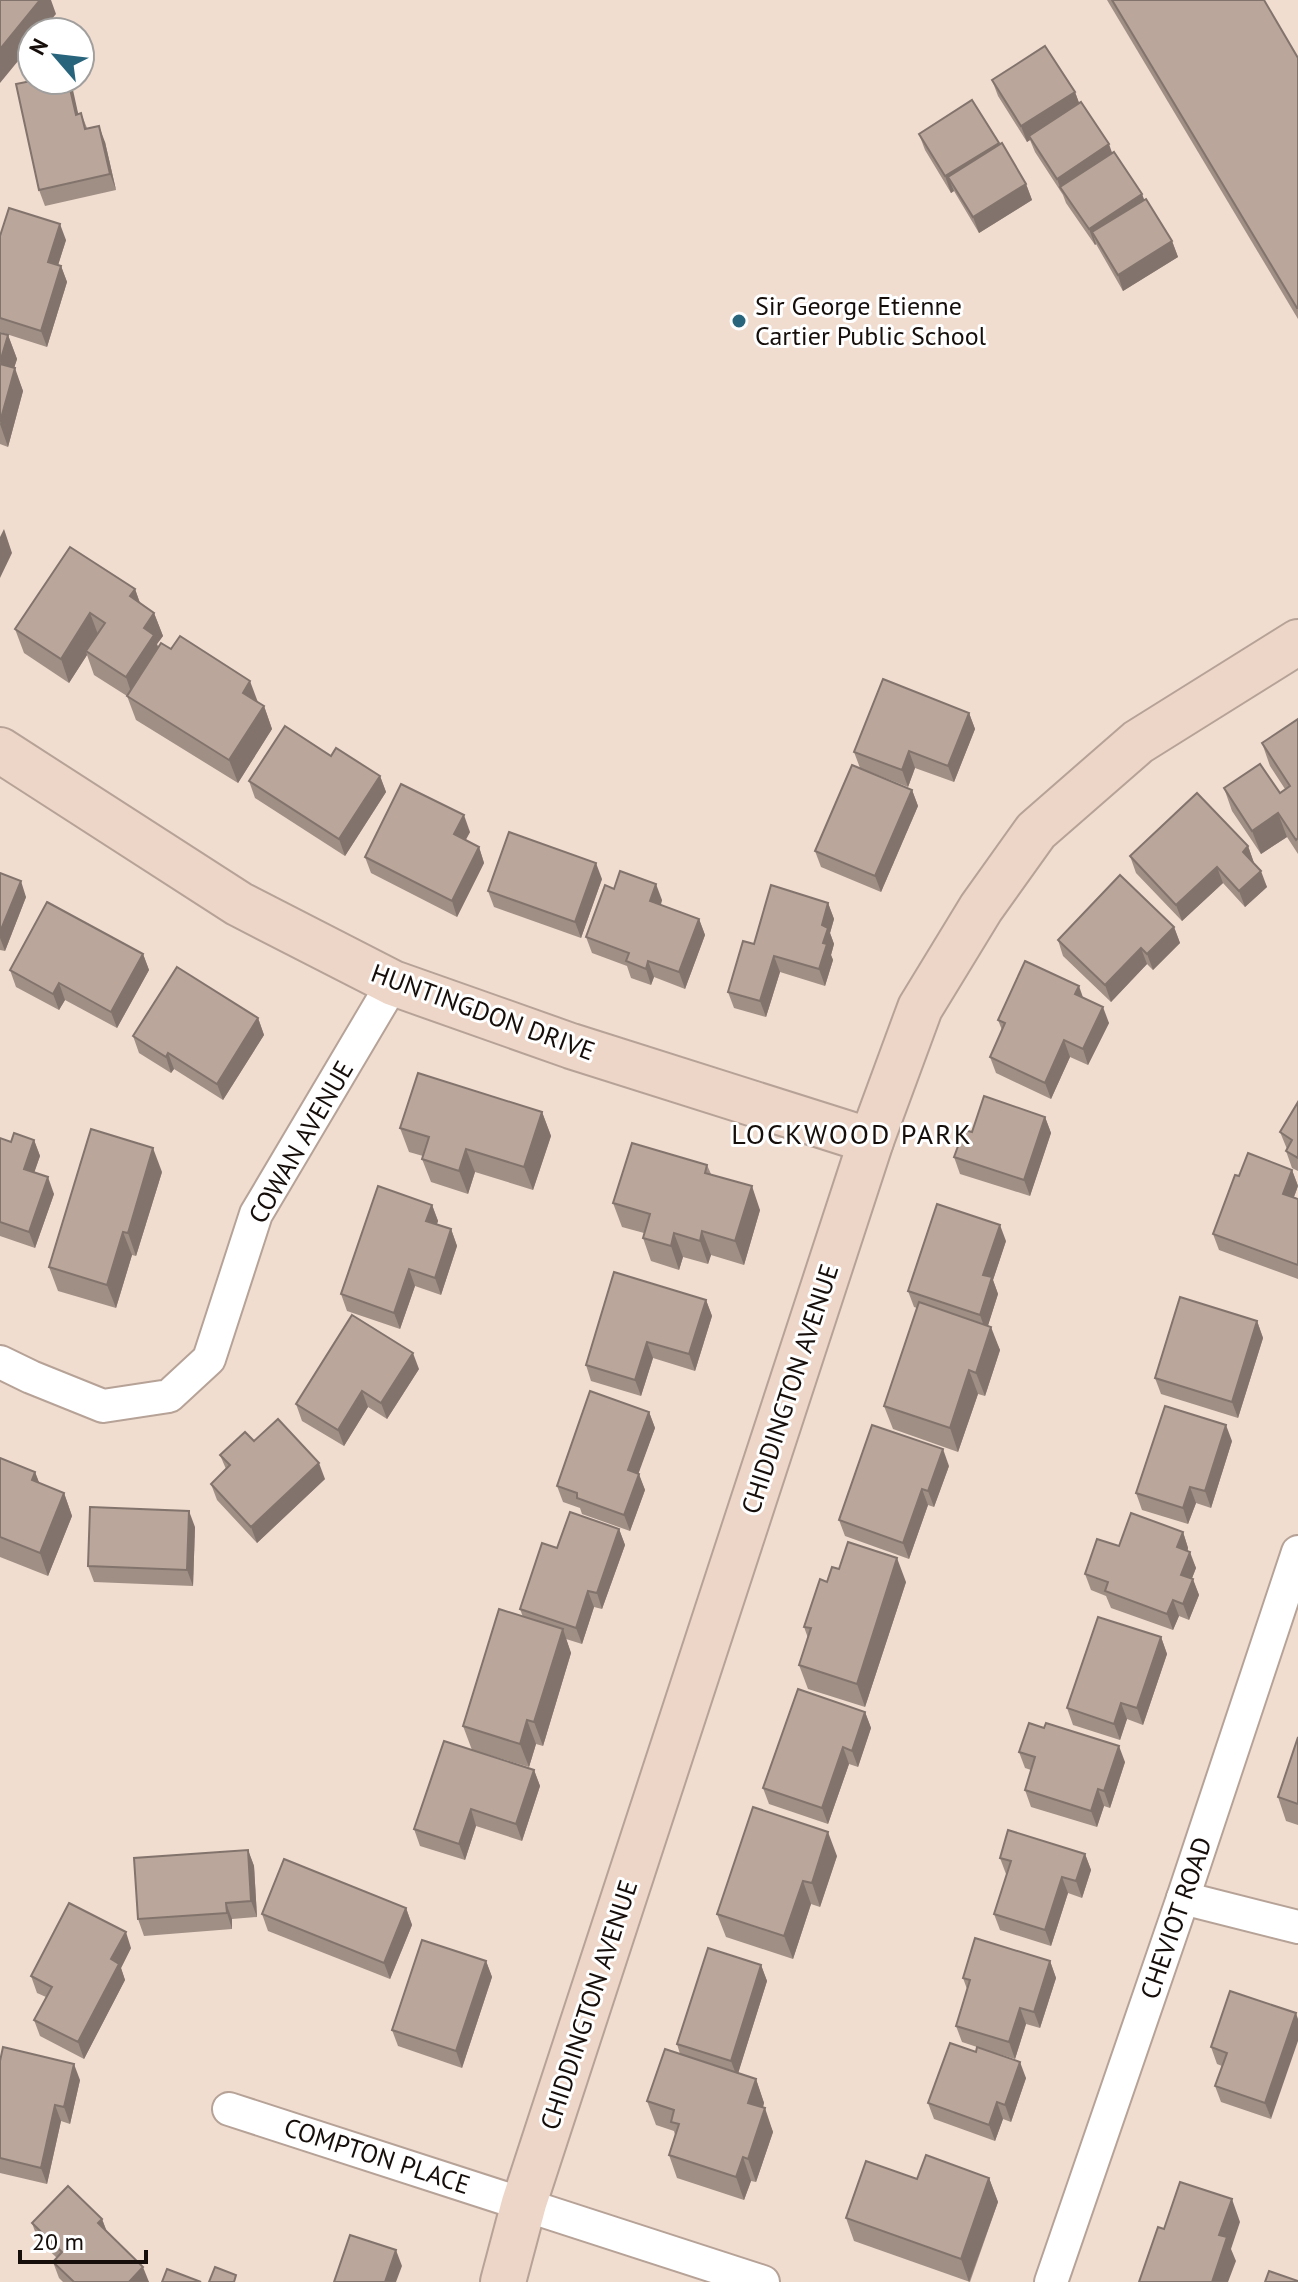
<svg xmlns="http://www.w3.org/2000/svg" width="1298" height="2282" viewBox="0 0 1298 2282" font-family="'PT Sans',sans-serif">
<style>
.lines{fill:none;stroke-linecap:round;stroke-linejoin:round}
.street-casing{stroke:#b6a297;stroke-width:36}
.secondary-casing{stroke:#b6a297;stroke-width:48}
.street{stroke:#fff;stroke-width:32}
.secondary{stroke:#edd5c7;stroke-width:44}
.wall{fill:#a08f85}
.shaded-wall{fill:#82746c}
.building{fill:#baa69b;stroke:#82746c;stroke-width:2}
.poi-dot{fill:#28657c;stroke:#fff;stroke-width:3}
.labels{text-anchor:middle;stroke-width:6;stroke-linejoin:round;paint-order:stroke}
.poi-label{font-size:26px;fill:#150e0a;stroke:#fff;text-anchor:start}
.street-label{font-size:26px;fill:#150e0a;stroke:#fff}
.neighbourhood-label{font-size:28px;letter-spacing:2px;fill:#150e0a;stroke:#fff}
</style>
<rect width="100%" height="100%" fill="#f1dcd0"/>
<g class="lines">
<defs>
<g id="street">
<path d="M0,1362L31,1377L103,1406L169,1396L209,1359L256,1214L393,983"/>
<path d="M1183,1898L1298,1927"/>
<path d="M229,2109L763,2282"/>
<path d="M1051,2282L1183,1898L1298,1552"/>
</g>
<g id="secondary">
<path d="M0,750L239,904L393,983L571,1046L871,1141"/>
<path d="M503,2282L524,2203L871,1141L920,1008L981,908L1036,831L1138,742L1298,642"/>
</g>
</defs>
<use href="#street" class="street-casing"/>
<use href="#secondary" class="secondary-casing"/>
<use href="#street" class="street"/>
<use href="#secondary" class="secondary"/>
</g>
<g class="wall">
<path d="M1107,0H1264L1298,58V319Z"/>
<path d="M36,80H69L78,114L81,113L87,128L105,142L116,190L45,206L39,190Z"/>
<path d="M992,80L1075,92L1079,103L1112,153L1142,194L1144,200L1172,241L1178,257L1123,291L1096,244L1095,245L1066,203L1063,195L1035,152L1030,140L1027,142L998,96Z"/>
<path d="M919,134L1000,145L1026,184L1032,200L979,233L954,191L951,193L925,150Z"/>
<path d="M0,236L66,240L58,265L61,266L67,282L47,347L0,332Z"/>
<path d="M0,333L8,335L17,359L14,368L23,391L8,447L0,444Z"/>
<path d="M135,589L140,603L154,613L163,636L157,644L158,648L264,706L272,729L238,783L136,720L127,696L94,675L87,655L69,683L24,653L15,629Z"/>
<path d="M969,713L975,729L954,782L915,768L908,787L860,768L854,752Z"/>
<path d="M1298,719V854L1287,837L1261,854L1232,811L1224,788L1280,793L1285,789L1270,766L1262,743Z"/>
<path d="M331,756L380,776L386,792L345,856L255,798L249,781Z"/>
<path d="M912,790L918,806L881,892L821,867L815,851Z"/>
<path d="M470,832L465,840L479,847L484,863L457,917L371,873L365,857Z"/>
<path d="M1248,846L1254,863L1267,887L1245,907L1223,883L1182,921L1136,873L1130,856Z"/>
<path d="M0,873L26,897L5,951L0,950Z"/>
<path d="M602,879L581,938L494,907L488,891Z"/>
<path d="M614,889L662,900L661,905L699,919L705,935L685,989L654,977L651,985L631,978L627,966L592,953L586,937Z"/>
<path d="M828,903L834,919L830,933L834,944L831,955L833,960L825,986L780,972L766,1017L734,1008L728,992L754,944Z"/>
<path d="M1174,927L1180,943L1153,970L1147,964L1111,1002L1063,956L1058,940Z"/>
<path d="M143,954L149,970L117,1028L65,1000L59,1010L16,987L10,970Z"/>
<path d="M1083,997L1109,1023L1088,1065L1070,1057L1051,1099L996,1073L990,1057L1002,1030L998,1020Z"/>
<path d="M258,1018L264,1035L223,1100L174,1069L171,1073L139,1053L133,1036Z"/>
<path d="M1298,1102V1171L1292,1168L1286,1151L1287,1149L1280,1132Z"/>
<path d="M542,1112L551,1136L533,1190L475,1172L468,1194L431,1182L422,1159L423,1156L409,1152L400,1128Z"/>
<path d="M1045,1117L1051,1133L1030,1196L960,1174L954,1157L972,1132Z"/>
<path d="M0,1138L11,1142L34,1140L40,1156L34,1172L54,1194L35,1248L0,1236Z"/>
<path d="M707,1165L711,1174L760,1210L744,1265L711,1255L708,1264L683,1257L679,1270L651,1261L643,1238L644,1233L622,1227L613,1203Z"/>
<path d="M1292,1170L1298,1186L1294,1197L1298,1199V1279L1219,1250L1213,1234L1239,1176Z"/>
<path d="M162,1172L136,1256L132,1255L116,1308L58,1291L49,1267Z"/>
<path d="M432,1205L438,1221L437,1224L451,1229L457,1246L441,1295L415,1286L400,1329L347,1311L341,1294Z"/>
<path d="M1006,1241L993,1280L998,1294L988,1325L1000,1350L985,1396L978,1394L958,1452L893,1429L884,1406L917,1308L914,1307L908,1291Z"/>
<path d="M706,1300L712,1316L695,1371L653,1358L641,1396L591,1381L586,1365Z"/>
<path d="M1257,1321L1263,1338L1238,1418L1161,1394L1155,1378Z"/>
<path d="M419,1369L387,1419L368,1407L344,1446L302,1421L296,1404Z"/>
<path d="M649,1412L655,1428L638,1473L645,1490L630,1531L582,1514L580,1508L563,1502L557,1486Z"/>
<path d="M1232,1441L1211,1508L1196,1503L1188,1524L1142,1510L1136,1493Z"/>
<path d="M220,1455L325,1479L257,1543L217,1500L211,1484L226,1469Z"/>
<path d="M0,1458L35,1472L39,1483L64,1493L72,1516L48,1576L0,1557Z"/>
<path d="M949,1466L934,1507L928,1505L909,1559L845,1536L839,1520Z"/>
<path d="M195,1527L193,1586L94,1582L88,1566Z"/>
<path d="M619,1529L625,1545L602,1609L594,1607L582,1644L566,1639L571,1653L543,1746L536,1744L529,1767L472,1750L463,1726L523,1617L520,1609L557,1548Z"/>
<path d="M1183,1532L1188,1548V1551L1196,1568L1192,1578L1199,1595L1189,1620L1179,1616L1173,1630L1111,1608L1106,1596L1091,1590L1085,1574L1119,1546Z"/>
<path d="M839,1569L906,1582L865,1707L808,1689L799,1665L808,1638L804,1627Z"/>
<path d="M1161,1637L1167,1654L1143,1725L1127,1719L1120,1740L1073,1725L1067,1708Z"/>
<path d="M865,1712L871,1728L858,1767L849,1764L828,1824L769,1804L763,1788Z"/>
<path d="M1044,1728L1125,1762L1110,1808L1104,1806L1097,1827L1031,1807L1025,1790L1031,1770L1025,1768L1019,1752Z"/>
<path d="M1298,1737V1825L1286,1821L1278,1797Z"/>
<path d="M534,1770L540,1786L522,1841L476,1826L465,1860L420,1846L414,1829Z"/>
<path d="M248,1850L254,1866L257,1917L232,1919V1929L144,1936L138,1919Z"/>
<path d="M1085,1854L1091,1870L1082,1898L1068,1893L1051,1946L1000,1930L994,1914L1007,1874H1006L1000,1858Z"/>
<path d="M837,1856L820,1907L811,1904L793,1959L726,1937L717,1914Z"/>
<path d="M406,1908L412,1925L390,1979L268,1931L262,1914Z"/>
<path d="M131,1948L121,1968L125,1980L84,2059L40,2036L34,2020L46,1997L37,1993L31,1976Z"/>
<path d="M486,1961L492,1977L462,2068L398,2046L392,2030Z"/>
<path d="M1050,1961L1056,1978L1040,2028L1026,2024L1015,2059L986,2050L1026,2078L1011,2122L1003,2119L995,2141L934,2119L928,2103L976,2052L977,2047L962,2042L956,2026L967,1989L963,1978Z"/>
<path d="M761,1965L767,1981L738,2073L756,2079L764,2103L763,2108L773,2132L756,2182L751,2181L744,2200L677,2178L669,2155L675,2135L674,2131L656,2125L647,2101L680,2054L677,2044Z"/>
<path d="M1230,1991L1271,2119L1221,2102L1215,2086L1222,2066L1217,2064L1211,2047Z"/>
<path d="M0,2061L80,2080L70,2124L61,2121L47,2184L0,2173Z"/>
<path d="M989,2178L998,2202L970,2282L854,2241L846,2218L917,2179Z"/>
<path d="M102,2219L107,2232L149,2282H63L59,2278L53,2262L57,2258L38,2240L32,2223Z"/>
</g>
<g class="shaded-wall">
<path d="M40,0H51L56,14L41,32H32V44L0,83V49Z"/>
<path d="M68,80L73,90L82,131L76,115Z"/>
<path d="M1075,92L1081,108L1029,136L1030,140L1027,142L1021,126Z"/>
<path d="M99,126L105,142L116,190L110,174Z"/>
<path d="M999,143L1005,159L948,177L954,191L951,193L945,176Z"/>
<path d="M1109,144L1115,161L1060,187L1063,195L1057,179Z"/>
<path d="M1026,184L1032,200L979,233L973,217Z"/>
<path d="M1142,194L1148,210L1092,232L1096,244L1095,245L1089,229Z"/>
<path d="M60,224L66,240L54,278L48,262Z"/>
<path d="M1172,241L1178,257L1123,291L1118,275Z"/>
<path d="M61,266L67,282L47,347L41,331Z"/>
<path d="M8,335L17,359L8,387L0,362Z"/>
<path d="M15,368L23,391L8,447L0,424Z"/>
<path d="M4,529L12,553L0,578V537Z"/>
<path d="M135,589L143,612L130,596Z"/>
<path d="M90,613L99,637L86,651L87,655L69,683L61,659Z"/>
<path d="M154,613L163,636L157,644L162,658L134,701L126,677L144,628Z"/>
<path d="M250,681L259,705L243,693Z"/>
<path d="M264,706L272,729L238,783L229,760Z"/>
<path d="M969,713L975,729L954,782L948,766Z"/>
<path d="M909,751L915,768L908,787L902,770Z"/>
<path d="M380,776L386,792L345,856L339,839Z"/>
<path d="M912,790L918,806L881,892L875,876Z"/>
<path d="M1278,813L1287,837L1261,854L1252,831Z"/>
<path d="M464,815L470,832L460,851L454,834Z"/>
<path d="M1248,846L1254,863L1243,852Z"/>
<path d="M479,847L484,863L457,917L452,901Z"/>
<path d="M596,863L602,879L581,938L575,922Z"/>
<path d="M1217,867L1223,883L1182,921L1176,905Z"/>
<path d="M1261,871L1267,887L1245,907L1239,891Z"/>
<path d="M21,881L26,897L5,951L0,938V932Z"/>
<path d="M656,884L662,900L656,918L650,901Z"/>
<path d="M828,903L834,919L830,933L834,944L831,955L833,960L825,986L819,969L823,943L822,925Z"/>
<path d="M699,919L705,935L685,989L679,972Z"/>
<path d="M1174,927L1180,943L1153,970L1147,954Z"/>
<path d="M1141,948L1147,964L1111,1002L1105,985Z"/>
<path d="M143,954L149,970L117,1028L111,1012Z"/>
<path d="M774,956L780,972L766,1017L760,1001Z"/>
<path d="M648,961L654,977L651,985L646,969Z"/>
<path d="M59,983L65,1000L59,1010L53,994Z"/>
<path d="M1079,986L1085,1003L1075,994Z"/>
<path d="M1103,1007L1109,1023L1088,1065L1083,1049Z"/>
<path d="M258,1018L264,1035L223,1100L217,1084Z"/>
<path d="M1064,1040L1070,1057L1051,1099L1045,1083Z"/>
<path d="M168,1053L174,1069L171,1073L166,1057Z"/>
<path d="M542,1112L551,1136L533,1190L524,1167Z"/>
<path d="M1045,1117L1051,1133L1030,1196L1024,1180Z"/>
<path d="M34,1140L40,1156L30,1185L24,1169Z"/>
<path d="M153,1148L162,1172L136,1256L128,1233Z"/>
<path d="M466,1149L475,1172L468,1194L459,1171Z"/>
<path d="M1292,1170L1298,1186L1289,1210L1283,1194Z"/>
<path d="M48,1177L54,1194L35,1248L29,1232Z"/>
<path d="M752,1186L760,1210L744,1265L735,1241Z"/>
<path d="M432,1205L438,1221L432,1237L426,1221Z"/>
<path d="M1000,1225L1006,1241L993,1280L998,1294L986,1332L980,1315L983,1275Z"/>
<path d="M451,1229L457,1246L441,1295L435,1278Z"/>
<path d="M702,1231L711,1255L708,1264L700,1241Z"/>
<path d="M123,1232L132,1255L116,1308L107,1285Z"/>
<path d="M674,1233L683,1257L679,1270L671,1246Z"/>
<path d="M409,1269L415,1286L400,1329L394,1313Z"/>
<path d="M706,1300L712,1316L695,1371L689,1354Z"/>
<path d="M1257,1321L1263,1338L1238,1418L1232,1402Z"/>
<path d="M991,1327L1000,1350L985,1396L976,1373Z"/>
<path d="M647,1342L653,1358L641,1396L635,1380Z"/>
<path d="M413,1353L419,1369L387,1419L381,1403Z"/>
<path d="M969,1370L978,1394L958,1452L950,1428Z"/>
<path d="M362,1391L368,1407L344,1446L338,1430Z"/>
<path d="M649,1412L655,1428L634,1486L628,1470Z"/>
<path d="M1226,1425L1232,1441L1211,1508L1205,1491Z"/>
<path d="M943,1449L949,1466L934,1507L928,1491Z"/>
<path d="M319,1463L325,1479L257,1543L251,1527Z"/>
<path d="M35,1472L44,1495L32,1480Z"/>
<path d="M639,1474L645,1490L630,1531L624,1515Z"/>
<path d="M1190,1487L1196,1503L1188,1524L1183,1508Z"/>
<path d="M922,1489L928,1505L909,1559L903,1543Z"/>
<path d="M64,1493L72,1516L48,1576L40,1553Z"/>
<path d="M189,1511L195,1527L193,1586L187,1570Z"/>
<path d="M619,1529L625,1545L602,1609L597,1593Z"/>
<path d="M1183,1532L1188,1548L1183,1563L1177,1547Z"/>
<path d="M1190,1552L1196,1568L1187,1591L1181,1575Z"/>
<path d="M897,1558L906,1582L865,1707L857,1684Z"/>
<path d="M1193,1579L1199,1595L1189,1620L1183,1604Z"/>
<path d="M588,1591L594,1607L582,1644L576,1628Z"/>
<path d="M1173,1600L1179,1616L1173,1630L1167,1614Z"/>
<path d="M563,1629L571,1653L543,1746L534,1722Z"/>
<path d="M1161,1637L1167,1654L1143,1725L1137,1708Z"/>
<path d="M1121,1703L1127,1719L1120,1740L1114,1724Z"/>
<path d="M865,1712L871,1728L858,1767L852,1751Z"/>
<path d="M527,1720L536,1744L529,1767L520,1744Z"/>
<path d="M1119,1746L1125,1762L1110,1808L1104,1791Z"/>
<path d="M843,1747L849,1764L828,1824L822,1808Z"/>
<path d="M534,1770L540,1786L522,1841L516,1824Z"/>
<path d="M1098,1789L1104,1806L1097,1827L1091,1811Z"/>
<path d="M471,1809L476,1826L465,1860L459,1844Z"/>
<path d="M828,1832L837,1856L820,1907L812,1883Z"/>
<path d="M248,1850L254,1866L257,1917L251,1901Z"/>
<path d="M1085,1854L1091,1870L1082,1898L1076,1881Z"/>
<path d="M1062,1877L1068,1893L1051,1946L1045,1930Z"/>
<path d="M803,1881L811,1904L793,1959L784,1936Z"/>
<path d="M226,1903L232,1919V1929L227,1913Z"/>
<path d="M406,1908L412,1925L390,1979L384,1963Z"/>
<path d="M126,1932L131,1948L121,1968L125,1980L84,2059L78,2042L111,1959Z"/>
<path d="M486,1961L492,1977L462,2068L456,2051Z"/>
<path d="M1050,1961L1056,1978L1040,2028L1034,2012Z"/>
<path d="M761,1965L767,1981L737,2077L731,2061Z"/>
<path d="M1020,2008L1026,2024L1015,2059L1009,2042Z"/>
<path d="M1296,2013L1298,2019V2041L1271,2119L1265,2103Z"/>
<path d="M1020,2062L1026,2078L1011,2122L1005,2105Z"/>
<path d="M74,2064L80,2080L70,2124L64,2107Z"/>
<path d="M756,2079L764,2103L757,2126L748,2103Z"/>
<path d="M997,2102L1003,2119L995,2141L989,2125Z"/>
<path d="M55,2105L61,2121L47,2184L41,2168Z"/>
<path d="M765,2108L773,2132L756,2182L748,2159Z"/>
<path d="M743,2157L751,2181L744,2200L736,2177Z"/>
<path d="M989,2178L998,2202L969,2282L961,2259Z"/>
<path d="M1232,2199L1240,2222L1231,2249L1236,2261L1228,2282H1212L1219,2235Z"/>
<path d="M102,2219L108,2235L98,2223Z"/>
<path d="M396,2250L402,2266L396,2282H385Z"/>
<path d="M143,2267L149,2282H129Z"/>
</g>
<g class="building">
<path d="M0,0H40L0,49Z"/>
<path d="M1112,0H1264L1298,58V308H1297Z"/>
<path d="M1045,46L1075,92L1021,126L992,80Z"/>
<path d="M36,80H68L76,115L81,113L85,129L99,126L110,174L39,190L16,84Z"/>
<path d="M972,100L999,143L945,176L919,134Z"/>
<path d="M1081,102L1109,144L1057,179L1029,136Z"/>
<path d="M1002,143L1026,184L973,217L948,177Z"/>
<path d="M1114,152L1142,194L1089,229L1060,187Z"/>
<path d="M1146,199L1172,241L1118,275L1092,232Z"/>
<path d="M9,208L60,224L48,262L61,266L41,331L0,318V236Z"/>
<path d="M0,333L8,335L0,362Z"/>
<path d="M0,364L15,368L0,422Z"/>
<path d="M70,547L135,589L130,596L154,613L144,628L154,635L126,677L86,651L105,623L90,613L61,659L15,629Z"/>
<path d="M180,636L250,681L243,693L264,706L229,760L127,696L161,643L171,649Z"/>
<path d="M883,679L969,713L948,766L909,751L902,770L854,752Z"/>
<path d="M1298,719V838L1296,840L1278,813L1252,831L1224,788L1260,764L1280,793L1290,786L1262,743Z"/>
<path d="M285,726L331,756L336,748L380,776L339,839L249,781Z"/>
<path d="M852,765L912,790L875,876L815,851Z"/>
<path d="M401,784L464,815L454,834L479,847L452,901L365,857Z"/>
<path d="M1197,793L1248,846L1243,852L1261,871L1239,891L1217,867L1176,905L1130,856Z"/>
<path d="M509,832L596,863L575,922L488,891Z"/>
<path d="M620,871L656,884L650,901L699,919L679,972L648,961L646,969L626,961L629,953L586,937L605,885L614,889Z"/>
<path d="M0,873L21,881L0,932Z"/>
<path d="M1120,875L1174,927L1147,954L1141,948L1105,985L1058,940Z"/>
<path d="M771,885L828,903L822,925L828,928L823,943L827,944L819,969L774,956L760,1001L728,992L743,941L754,944Z"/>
<path d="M47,902L143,954L111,1012L59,983L53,994L10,970Z"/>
<path d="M1025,961L1079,986L1075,994L1103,1007L1083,1049L1064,1040L1045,1083L990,1057L1005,1023L998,1020Z"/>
<path d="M177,967L258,1018L217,1084L168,1053L166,1057L133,1036Z"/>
<path d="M418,1073L542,1112L524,1167L466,1149L459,1171L422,1159L429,1137L400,1128Z"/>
<path d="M984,1096L1045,1117L1024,1180L954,1157L964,1130L972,1132Z"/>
<path d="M1298,1102V1158L1286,1151L1292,1140L1280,1132Z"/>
<path d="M91,1129L153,1148L128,1233L123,1232L107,1285L49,1267Z"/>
<path d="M14,1133L34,1140L24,1169L48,1177L29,1232L0,1222V1138L11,1142Z"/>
<path d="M632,1143L707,1165L705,1173L752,1186L735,1241L702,1231L700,1241L674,1233L671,1246L643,1238L650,1214L613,1203Z"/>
<path d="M1248,1153L1292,1170L1283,1194L1298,1199V1265L1213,1234L1235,1175L1239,1176Z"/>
<path d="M378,1186L432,1205L426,1221L451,1229L435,1278L409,1269L394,1313L341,1294Z"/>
<path d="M937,1204L1000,1225L983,1275L992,1277L980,1315L908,1291Z"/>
<path d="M614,1272L706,1300L689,1354L647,1342L635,1380L586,1365Z"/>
<path d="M1180,1297L1257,1321L1232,1402L1155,1378Z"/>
<path d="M919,1302L991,1327L976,1373L969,1370L950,1428L884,1406Z"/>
<path d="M352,1315L413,1353L381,1403L362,1391L338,1430L296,1404Z"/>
<path d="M590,1391L649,1412L628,1470L639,1474L624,1515L577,1498V1493L557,1486Z"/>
<path d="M1165,1406L1226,1425L1205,1491L1190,1487L1183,1508L1136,1493Z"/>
<path d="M278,1419L319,1463L251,1527L211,1484L230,1465L220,1455L245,1432L254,1441Z"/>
<path d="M872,1425L943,1449L928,1491L922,1489L903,1543L839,1520Z"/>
<path d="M0,1458L35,1472L32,1480L64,1493L40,1553L0,1537Z"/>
<path d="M90,1507L189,1511L187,1570L88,1566Z"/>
<path d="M570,1512L619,1529L597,1593L588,1591L576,1628L520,1609L542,1543L557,1548Z"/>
<path d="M1131,1513L1183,1532L1177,1547L1190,1552L1181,1575L1193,1579L1183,1604L1173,1600L1167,1614L1105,1591L1108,1582L1085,1574L1097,1539L1119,1546Z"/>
<path d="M848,1542L897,1558L857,1684L799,1665L811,1628L804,1627L820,1579L827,1582L832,1567L839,1569Z"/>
<path d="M499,1609L563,1629L534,1722L527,1720L520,1744L463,1726Z"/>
<path d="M1098,1617L1161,1637L1137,1708L1121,1703L1114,1724L1067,1708Z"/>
<path d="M798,1689L865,1712L852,1751L843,1747L822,1808L763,1788Z"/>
<path d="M1029,1723L1044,1728L1046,1723L1119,1746L1104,1791L1098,1789L1091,1811L1025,1790L1035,1757L1019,1752Z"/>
<path d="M1298,1737V1804L1278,1797Z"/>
<path d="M444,1741L534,1770L516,1824L471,1809L459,1844L414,1829Z"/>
<path d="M753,1807L828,1832L812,1883L803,1881L784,1936L717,1914Z"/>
<path d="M1008,1830L1085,1854L1076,1881L1062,1877L1045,1930L994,1914L1011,1861L1000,1858Z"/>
<path d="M248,1850L251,1901L226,1903L227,1913L138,1919L134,1858Z"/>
<path d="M284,1859L406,1908L384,1963L262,1914Z"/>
<path d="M69,1903L126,1932L111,1959L119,1964L78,2042L34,2020L52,1987L31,1976Z"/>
<path d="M975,1938L1050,1961L1034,2012L1020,2008L1009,2042L956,2026L970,1980L963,1978Z"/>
<path d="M422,1940L486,1961L456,2051L392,2030Z"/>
<path d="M708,1948L761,1965L731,2061L677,2044Z"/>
<path d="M1230,1991L1296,2013L1265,2103L1215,2086L1227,2053L1211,2047Z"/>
<path d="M950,2043L976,2052L977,2047L1020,2062L1005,2105L997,2102L989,2125L928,2103Z"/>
<path d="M3,2047L74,2064L64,2107L55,2105L41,2168L0,2158V2061Z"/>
<path d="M665,2049L756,2079L748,2103L765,2108L748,2159L743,2157L736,2177L669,2155L679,2124L671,2122L674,2110L647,2101Z"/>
<path d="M926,2155L989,2178L961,2259L846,2218L866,2161L917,2179Z"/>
<path d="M1180,2182L1232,2199L1219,2235L1227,2237L1212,2282H1139L1158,2227L1164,2229Z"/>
<path d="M68,2186L102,2219L98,2223L143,2267L129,2282H74L53,2262L62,2252L32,2223Z"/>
<path d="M350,2235L396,2250L385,2282H334Z"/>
<path d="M215,2267L236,2275L234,2282H209Z"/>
<path d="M167,2269L201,2282H162Z"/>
<path d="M1269,2271L1298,2281V2282H1265Z"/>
</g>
<circle class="poi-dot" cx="739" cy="321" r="8"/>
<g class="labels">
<g class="poi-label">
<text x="755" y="315">Sir George Etienne<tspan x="755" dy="30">Cartier Public School</tspan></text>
</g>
<g class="street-label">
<text transform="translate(483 1012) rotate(20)" y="9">HUNTINGDON DRIVE</text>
<text transform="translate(301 1142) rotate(-60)" y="9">COWAN AVENUE</text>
<text transform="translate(790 1389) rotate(-72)" y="9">CHIDDINGTON AVENUE</text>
<text transform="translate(1176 1918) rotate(-71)" y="9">CHEVIOT ROAD</text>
<text transform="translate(589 2005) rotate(-72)" y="9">CHIDDINGTON AVENUE</text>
<text transform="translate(377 2156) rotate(18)" y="9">COMPTON PLACE</text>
</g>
<g class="neighbourhood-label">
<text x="852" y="1144">LOCKWOOD PARK</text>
</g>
</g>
<g transform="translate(56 56) rotate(298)"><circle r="38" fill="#ffffff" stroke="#a19f9d" stroke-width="2"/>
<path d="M0-6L14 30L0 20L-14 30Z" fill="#28657c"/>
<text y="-12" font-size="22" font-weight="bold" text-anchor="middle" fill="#150e0a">N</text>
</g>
<path d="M20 2250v12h126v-12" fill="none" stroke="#150e0a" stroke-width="4"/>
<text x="32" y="2250" font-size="24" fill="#150e0a" stroke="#ffffff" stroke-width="6" paint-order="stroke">20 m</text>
</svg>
